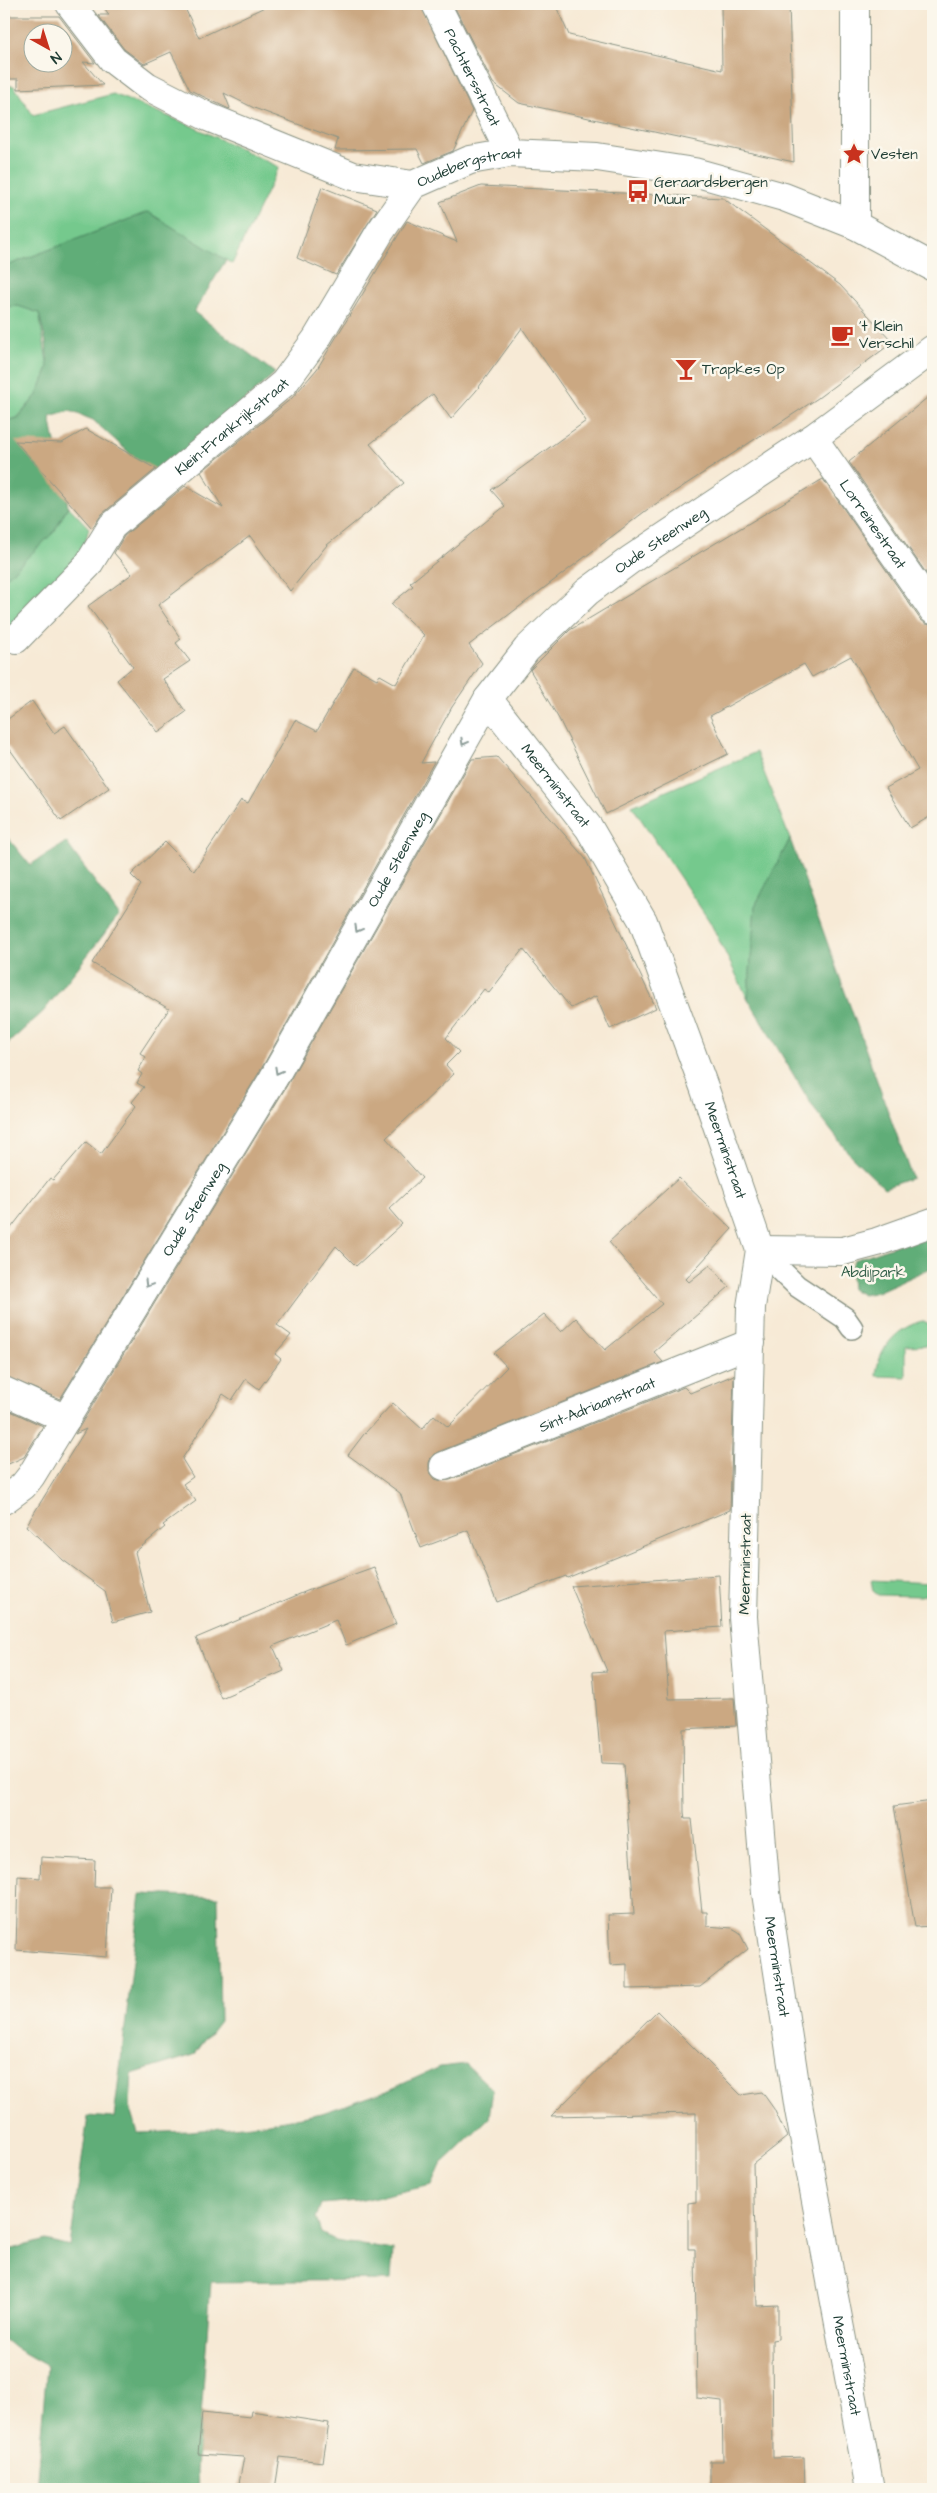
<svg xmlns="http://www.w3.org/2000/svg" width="937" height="2493" viewBox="0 0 937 2493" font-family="'Architects Daughter',sans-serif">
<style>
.green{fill:#75c98d;stroke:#4a8360}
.forest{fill:#60ad78;stroke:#407556}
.building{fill:#cba882;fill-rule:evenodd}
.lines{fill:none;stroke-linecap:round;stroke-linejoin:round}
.lane-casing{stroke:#8b9485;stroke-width:24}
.street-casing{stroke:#8b9485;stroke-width:30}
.lane{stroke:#fff;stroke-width:21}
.street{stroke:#fff;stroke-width:28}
.oneway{stroke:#8f9e9a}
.labels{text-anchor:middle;stroke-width:5;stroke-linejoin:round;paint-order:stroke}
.street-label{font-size:15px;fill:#1f3d34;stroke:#fbf7ec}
.poi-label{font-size:15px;fill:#1f3d34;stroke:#fbf7ec;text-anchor:start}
.park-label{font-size:15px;fill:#34604a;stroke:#fbf7ec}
</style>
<rect width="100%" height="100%" fill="#fbf7ec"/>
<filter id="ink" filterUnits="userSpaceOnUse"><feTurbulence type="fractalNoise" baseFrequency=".02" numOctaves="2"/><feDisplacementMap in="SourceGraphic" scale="10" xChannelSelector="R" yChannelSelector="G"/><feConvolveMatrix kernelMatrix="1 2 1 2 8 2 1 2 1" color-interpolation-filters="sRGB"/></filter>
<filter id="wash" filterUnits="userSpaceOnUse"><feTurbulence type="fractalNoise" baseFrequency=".0096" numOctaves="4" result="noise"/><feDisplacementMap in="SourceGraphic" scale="20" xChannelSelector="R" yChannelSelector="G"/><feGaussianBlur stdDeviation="1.12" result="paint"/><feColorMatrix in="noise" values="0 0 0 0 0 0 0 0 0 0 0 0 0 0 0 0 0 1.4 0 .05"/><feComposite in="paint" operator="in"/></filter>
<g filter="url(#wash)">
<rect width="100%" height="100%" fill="#f7ead6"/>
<g class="green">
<path d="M4,85L14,86L33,115L113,94L192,126L279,167L232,264L148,212L4,267Z"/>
<path d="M18,306L39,313L48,368L37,395L17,418L4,421V307Z"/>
<path d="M68,506L89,528L82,555L4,641V574L8,576L54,532Z"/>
<path d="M756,752L790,839L755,906L748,999L710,922L632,806Z"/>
<path d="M922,1321L933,1327V1345L906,1346V1377L876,1376C878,1349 896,1328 922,1321Z"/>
<path d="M871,1580L932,1583C933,1591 928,1594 921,1596L878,1595L873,1591Z"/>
</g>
<g class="forest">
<path d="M148,212L226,260L194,312L275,373L158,479L93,420L70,411L50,417L68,506L54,532L8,576L4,574V421L18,418L37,395L48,368L46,343L39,313L18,306L4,307V267Z"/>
<path d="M4,833L30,865L66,842L119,915L43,1012L4,1047Z"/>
<path d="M790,839L912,1178L884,1188L851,1156L814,1109L748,999L755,906Z"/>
<path d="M933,1232V1267L877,1292L863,1295L852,1289L850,1268L854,1260Z"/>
<path d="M141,1894L218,1897L220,2021L194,2055L132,2074L130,2106L138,2133L190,2131L263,2124L322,2113L389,2090L440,2067L466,2064L493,2090L489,2118L442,2163L432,2185L358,2201L321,2204L316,2218L321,2233L336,2241L393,2250L391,2280L211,2282L197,2470L198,2489H36L47,2366L15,2348L4,2339V2251L46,2240L70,2246L88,2116L114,2118Z"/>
</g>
<g id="blocks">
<g class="building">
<path d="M102,4H183L199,38L271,4H420L472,111L453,151L424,163L417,149L335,150L338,139L254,108L224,93L230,108L229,109L190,90L171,52L144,64L124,49L98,15H109Z"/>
<path d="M453,4H555L569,35L722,70L721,4H789L794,162L519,103L493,83Z"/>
<path d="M4,16H59L95,63L83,62L103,85L18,89V79H4ZM32,32H62V62H32Z"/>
<path d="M481,186L723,198L840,285L893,342L818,398L648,509L469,645L482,663L452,707L421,763L434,762L260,1071L60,1399L4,1376V1237L50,1178L53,1180L86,1142L101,1154L136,1106L132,1102L144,1087L137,1083L142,1074L138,1071L146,1057L140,1053L169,1009L92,963L141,885L131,875L165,842L194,871L241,800L248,803L295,720L317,731L354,667L377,679L380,675L396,684L424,635L391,604L413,586L410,583L505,506L491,490L586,421L522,328L476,391L451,419L433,394L370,444L404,483L327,545L290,591L250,536L158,605L181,639L176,643L190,661L163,679L186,712L158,732L117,680L133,667L88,606L132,574L114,553L124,536L185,486L223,508L201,472L292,398L317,369L407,221L457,242L440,202Z"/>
<path d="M322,187L377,209L336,275L297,258Z"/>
<path d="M933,393V583L849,462Z"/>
<path d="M86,429L156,469L102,514L92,528L15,441L62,443Z"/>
<path d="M823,479L920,619L926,624L933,625V815L910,828L886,788L918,770L851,656L812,677L804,664L710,716L728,754L606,814L559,719L530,670L570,630Z"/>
<path d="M32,701L54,733L65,726L109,788L61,821L4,741V722Z"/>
<path d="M497,757L585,858L656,1008L610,1029L596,996L571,1008L523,949L489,993L484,989L446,1038L459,1052L446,1065L454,1074L386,1138L422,1178L389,1209L402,1224L356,1266L336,1246L277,1325L291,1335L275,1354L281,1359L259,1389L246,1379L232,1400L223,1394L182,1459L193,1477L183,1484L196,1501L163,1525L165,1527L135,1552L150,1612L113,1622L105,1591L63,1560L26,1526L86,1429L75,1434L286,1087L472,759Z"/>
<path d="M679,1178L732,1229L686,1279L689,1282L710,1265L729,1287L654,1352L663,1362L438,1452L431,1457L429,1463V1471L435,1479L442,1481L450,1480L684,1387L690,1393L734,1375L730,1510L567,1578L566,1576L497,1602L468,1530L421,1548L400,1493L348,1455L364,1434L393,1403L422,1429L434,1415L448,1427L507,1367L494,1353L544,1314L561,1332L576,1318L605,1350L662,1304L609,1242Z"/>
<path d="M4,1408L43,1426L24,1457L4,1466Z"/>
<path d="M374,1567L396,1624L346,1645L336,1620L273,1646L284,1671L221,1698L196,1638L307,1591Z"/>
<path d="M719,1575L722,1627L664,1631L669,1699L734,1698L736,1726L683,1729L684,1812L685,1819H692L702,1912H707V1926L732,1928L739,1932L748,1949L700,1987L627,1989V1964L610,1965L608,1915L634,1914L624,1764L601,1763L593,1672L607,1671L571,1586Z"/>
<path d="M933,1801V1926L915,1927L894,1806Z"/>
<path d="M41,1857L95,1860L94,1887H111L107,1957L16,1950L18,1876L40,1878Z"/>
<path d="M657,2011L741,2095L762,2092L774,2109L787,2137L753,2164L757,2306L778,2305V2339L772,2340L773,2458L804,2457L805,2489H710V2461H723L722,2401L697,2398L695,2249H688V2203L696,2202V2113L551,2116Z"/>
<path d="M251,2411L329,2423L323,2462L280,2457L275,2489H238L244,2457L198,2454L202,2412L250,2417Z"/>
</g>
</g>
</g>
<g filter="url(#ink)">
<use href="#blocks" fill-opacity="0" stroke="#8b9485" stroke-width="1"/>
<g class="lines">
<defs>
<path id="lane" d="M760,1250L797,1286L845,1318L852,1328"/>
<g id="street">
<path id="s1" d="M70,4L113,60L147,86L208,117L353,176L413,185L470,160L510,153L597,157L694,172L784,197L855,225L933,267"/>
<path id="s2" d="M436,4L510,153"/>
<path d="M855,225V4"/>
<path id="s3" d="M813,438L933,610"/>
<path id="s4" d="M16,639L88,565L112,526L284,383L317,338L380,232L413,185"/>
<path id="s5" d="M488,699L589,828L643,921L704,1087L760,1250L751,1307L743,1617L766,1893L799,2110L870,2489"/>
<path d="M760,1250L843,1251L877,1242L933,1222"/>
<path d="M4,1391L66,1419"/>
<path id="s6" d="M444,1466L751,1343"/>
<path id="s7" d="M4,1500L23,1486L31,1476L273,1079L488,699L527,649L587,592L630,560L813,438L933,349"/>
</g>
</defs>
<use href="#lane" class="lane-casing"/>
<use href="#street" class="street-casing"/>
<use href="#lane" class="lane"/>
<use href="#street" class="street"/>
</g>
<defs><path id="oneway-chevron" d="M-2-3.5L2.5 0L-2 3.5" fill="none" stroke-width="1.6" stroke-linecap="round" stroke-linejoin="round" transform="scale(1.25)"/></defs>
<g class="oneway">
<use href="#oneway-chevron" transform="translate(464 742) rotate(119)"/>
<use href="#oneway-chevron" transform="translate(358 929) rotate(119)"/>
<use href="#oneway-chevron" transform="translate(278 1071) rotate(119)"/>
<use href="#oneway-chevron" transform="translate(148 1284) rotate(121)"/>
</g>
</g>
<defs>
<symbol id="sight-bare" viewBox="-9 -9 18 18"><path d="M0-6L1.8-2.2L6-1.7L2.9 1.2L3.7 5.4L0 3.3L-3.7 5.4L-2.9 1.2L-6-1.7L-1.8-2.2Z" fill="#c8321e" stroke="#fbf7ec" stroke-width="2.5" paint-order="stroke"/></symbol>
<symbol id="bus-bare" viewBox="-9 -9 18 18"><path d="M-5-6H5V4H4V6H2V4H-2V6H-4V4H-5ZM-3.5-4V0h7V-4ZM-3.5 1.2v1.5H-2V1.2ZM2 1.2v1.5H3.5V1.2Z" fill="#c8321e" stroke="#fbf7ec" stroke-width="2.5" paint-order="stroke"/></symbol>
<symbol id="cafe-bare" viewBox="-9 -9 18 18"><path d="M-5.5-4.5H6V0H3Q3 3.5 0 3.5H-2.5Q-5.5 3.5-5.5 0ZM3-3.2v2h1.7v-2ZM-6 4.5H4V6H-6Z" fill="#c8321e" stroke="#fbf7ec" stroke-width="2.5" paint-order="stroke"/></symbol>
<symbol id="bar-bare" viewBox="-9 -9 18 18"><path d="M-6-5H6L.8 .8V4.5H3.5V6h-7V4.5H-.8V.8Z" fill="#c8321e" stroke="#fbf7ec" stroke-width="2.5" paint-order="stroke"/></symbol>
</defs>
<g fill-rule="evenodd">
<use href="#sight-bare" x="838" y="138" width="32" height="32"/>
<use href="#bus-bare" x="622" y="175" width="32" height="32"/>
<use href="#cafe-bare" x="826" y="319" width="32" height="32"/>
<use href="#bar-bare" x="670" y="353" width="32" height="32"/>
</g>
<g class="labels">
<g class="street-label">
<text dy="5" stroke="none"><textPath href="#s2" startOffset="82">Pachtersstraat</textPath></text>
<text dy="5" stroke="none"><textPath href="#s1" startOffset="459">Oudebergstraat</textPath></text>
<text dy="5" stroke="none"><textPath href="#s4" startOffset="305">Klein-Frankrijkstraat</textPath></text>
<text dy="5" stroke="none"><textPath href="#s3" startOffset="105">Lorreinestraat</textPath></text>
<text dy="5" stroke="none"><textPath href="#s7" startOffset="1174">Oude Steenweg</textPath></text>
<text dy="5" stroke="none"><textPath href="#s5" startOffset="110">Meerminstraat</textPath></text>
<text dy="5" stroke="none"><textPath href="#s7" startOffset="754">Oude Steenweg</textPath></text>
<text dy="5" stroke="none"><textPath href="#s5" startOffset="515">Meerminstraat</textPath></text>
<text dy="5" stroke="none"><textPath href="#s7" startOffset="349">Oude Steenweg</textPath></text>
<text dy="5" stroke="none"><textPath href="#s6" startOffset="165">Sint-Adriaanstraat</textPath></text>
<text transform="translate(745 1564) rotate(-89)" y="5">Meerminstraat</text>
<text dy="5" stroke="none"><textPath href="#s5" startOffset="1340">Meerminstraat</textPath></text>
<text dy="5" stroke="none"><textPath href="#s5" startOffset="1745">Meerminstraat</textPath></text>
</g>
<g class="poi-label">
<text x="871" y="159">Vesten</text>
<text x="654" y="187">Geraardsbergen<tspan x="654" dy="17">Muur</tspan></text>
<text x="859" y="331">’t Klein<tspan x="859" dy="17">Verschil</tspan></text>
<text x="702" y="374">Trapkes Op</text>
</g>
<g class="park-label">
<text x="873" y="1277">Abdijpark</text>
</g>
</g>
<rect width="937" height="2493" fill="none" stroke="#fbf7ec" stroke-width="20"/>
<g transform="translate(48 48) rotate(141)"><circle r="24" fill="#fbf7ec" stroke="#a3ada2"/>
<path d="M0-4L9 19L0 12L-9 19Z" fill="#c8321e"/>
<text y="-8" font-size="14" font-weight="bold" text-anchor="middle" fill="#1f3d34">N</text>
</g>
</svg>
